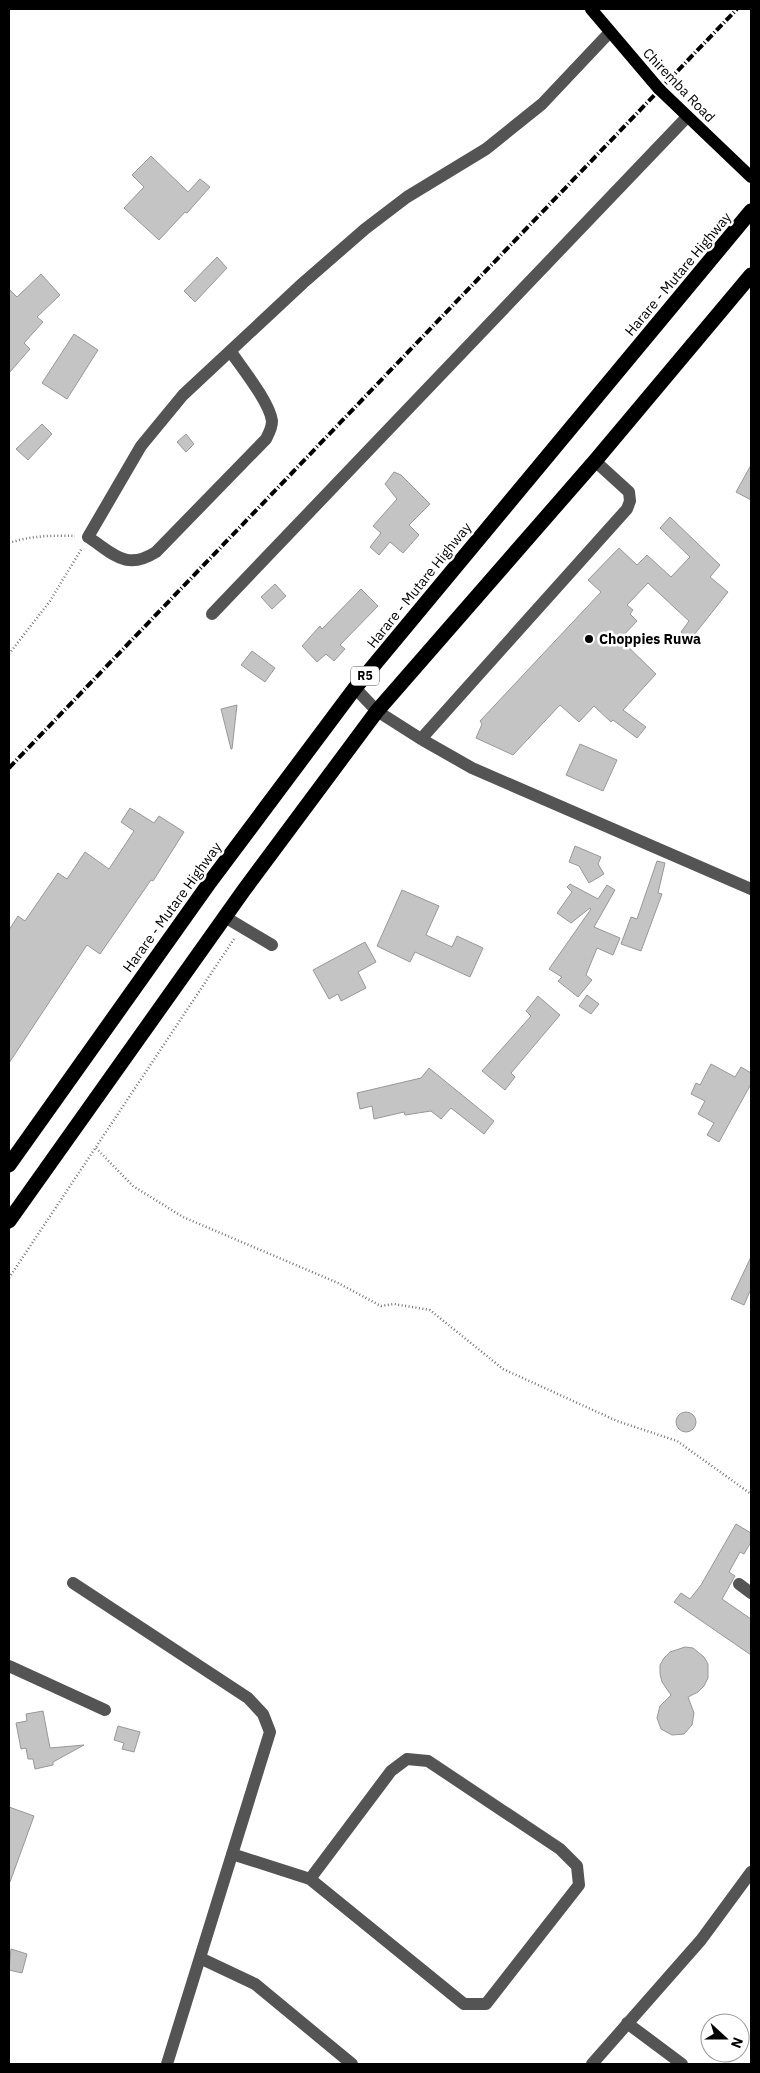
<svg xmlns="http://www.w3.org/2000/svg" width="760" height="2073" font-family="'IBM Plex Sans',sans-serif">
  <rect width="100%" height="100%" fill="#fff"/>
  <path fill="#c4c4c4" stroke="#989898" d="M151,156L188,192L200,179L210,187L187,213L185,212L159,240L124,208L144,187L132,175Z
    M217,257L227,268L195,302L184,291Z
    M41,274L60,295L37,317L43,322L24,343L30,349L9,373V289L17,297Z
    M74,334L98,350L67,399L42,383Z
    M42,424L52,434L28,460L16,449Z
    M186,434L194,444L186,452L177,442Z
    M751,465V500L736,492Z
    M394,472L401,475L430,504L409,525L419,535L403,553L390,542L379,555L370,547L381,533L373,526L397,499L385,484Z
    M670,517L720,565L710,577L728,592L690,640L681,632L689,621L648,583L627,605L633,610L630,614L637,621L620,639L656,674L623,710L646,727L637,738L613,720L611,722L594,706L579,722L560,705L513,755L476,738L482,724L480,721L601,592L588,580L619,548L637,565L647,555L671,577L690,557L660,528Z
    M275,584L286,596L272,609L261,597Z
    M361,589L378,606L340,645L345,649L334,661L326,654L317,662L302,646L320,626L322,629Z
    M252,651L275,668L265,682L241,665Z
    M237,705L232,749H231L221,709Z
    M580,744L617,760L603,791L566,775Z
    M130,808L154,823L159,816L184,832L153,881L151,880L100,954L87,945L9,1063V930L18,916L25,921L58,873L67,879L85,852L109,869L134,831L121,822Z
    M575,846L601,857L598,864L604,874L589,883L579,866L569,862Z
    M657,861L665,863L658,893L662,894L641,951L621,944L631,917L637,919Z
    M570,884L598,899L607,885L615,890L594,927L620,938L613,955L597,948L586,975L592,980L578,997L558,981L562,977L549,969L591,909L590,908L571,923L557,913L572,892L567,887Z
    M402,890L439,906L426,935L452,947L457,936L483,948L470,977L415,952L410,962L377,946Z
    M365,942L376,962L358,972L366,988L341,1001L338,994L329,999L313,970Z
    M587,995L599,1004L591,1014L579,1006Z
    M538,996L560,1015L511,1073L515,1077L505,1090L482,1071L531,1016L526,1011Z
    M711,1064L735,1077L741,1067L751,1073V1084L719,1142L707,1135L714,1123L698,1114L705,1101L691,1094L696,1083L700,1085Z
    M429,1068L494,1121L484,1134L451,1108L441,1119L431,1111L405,1115L404,1112L374,1119L372,1106L360,1109L357,1093L421,1078Z
    M751,1257V1289L744,1305L731,1299Z
    M676 1422a10 10 0 1 1 20 0a10 10 0 1 1-20 0Z
    M736,1524L751,1533V1542L744,1554L740,1552L729,1572L735,1576L722,1599L751,1619V1655L674,1602L681,1593L690,1599L701,1585Z
    M685,1647L693,1648L704,1657L708,1664V1678L704,1686L698,1692L688,1697L694,1713L692,1725L684,1734L672,1735L661,1729L657,1718L660,1706L671,1695L662,1682L660,1674V1665L664,1658L670,1652Z
    M43,1711L50,1748L84,1745L53,1762V1765L35,1769L33,1759H28L26,1748L21,1749L16,1723L27,1721L26,1714Z
    M118,1726L140,1732L134,1752L122,1749L124,1743L114,1740Z
    M9,1807L34,1816L10,1882L9,1881Z
    M11,1949L27,1954L22,1973L9,1970Z"/>
  <g fill="none" stroke-linecap="round" stroke-linejoin="round">
    <path stroke="#767676" stroke-width="2.5" stroke-dasharray="1 2.5" stroke-linecap="butt" d="M9,543C29,536 54,535 75,536
      M9,654L50,601L82,548
      M96,1148L133,1186L183,1217L338,1283L381,1306L394,1304L430,1310L503,1369L617,1421L677,1441L751,1494
      M9,1278L234,939"/>
    <path stroke="#545454" stroke-width="12" d="M231,352C242,368 270,403 272,421C272,428 269,433 266,439L156,552C126,571 114,554 88,537L141,446L183,395L303,283L365,229L407,197L486,149L542,104L610,32
      M212,614L687,117
      M355,688L377,711L421,739L472,768L751,889
      M421,739L627,509L630,501L629,492L595,461
      M225,917L272,945
      M73,1583L248,1698L263,1714L270,1732L167,2064
      M739,1584L751,1593
      M9,1666L105,1710
      M232,1854L310,1879L464,2004H486L579,1885L577,1866L560,1849L428,1761L407,1759L391,1771L310,1879
      M200,1958L255,1984L352,2064
      M627,2023L682,2064
      M592,2064L701,1940L751,1872"/>
    <path stroke="#000" stroke-width="12" d="M591,9L659,89L751,177"/>
    <path stroke="#000" stroke-width="15" d="M9,1165L210,882L355,688L751,211
      M9,1221L244,890L377,711L595,461L751,275"/>
    <path stroke="#000" stroke-width="4" stroke-dasharray="8 2.5 1 2.5" stroke-linecap="butt" d="M9,768L737,9"/>
  </g>
  <circle fill="#000" stroke="#fff" stroke-width="2" cx="589" cy="639" r="5"/>
  <g text-anchor="middle" stroke-width="5" stroke-linejoin="round" paint-order="stroke">
    <rect fill="#fff" stroke="#4c4c4c" stroke-width="1" x="351" y="666.5" width="28" height="19" rx="4"/>
    <g font-size="12" font-weight="bold" fill="#000">
      <text x="365" y="680">R5</text>
    </g>
    <g font-size="14" fill="#000" stroke="#fff">
      <text transform="translate(679 85) rotate(46)" y="5">Chiremba Road</text>
      <text transform="translate(678 274) rotate(-50)" y="5">Harare - Mutare Highway</text>
      <text transform="translate(419 585) rotate(-51)" y="5">Harare - Mutare Highway</text>
      <text transform="translate(172 907) rotate(-54)" y="5">Harare - Mutare Highway</text>
    </g>
    <g font-size="14" font-weight="bold" fill="#000" stroke="#fff" text-anchor="start">
      <text x="599" y="644">Choppies Ruwa</text>
    </g>
  </g>
  <rect width="760" height="2073" fill="none" stroke="#000000" stroke-width="20"/>
  <g transform="translate(725 2038) rotate(111)"><circle r="24" fill="#ffffff" stroke="#999999"/>
  <path d="M0-4L9 19L0 12L-9 19Z" fill="#000000"/>
  <text y="-8" font-size="14" font-weight="bold" text-anchor="middle" fill="#000000">N</text>
  </g>
</svg>
